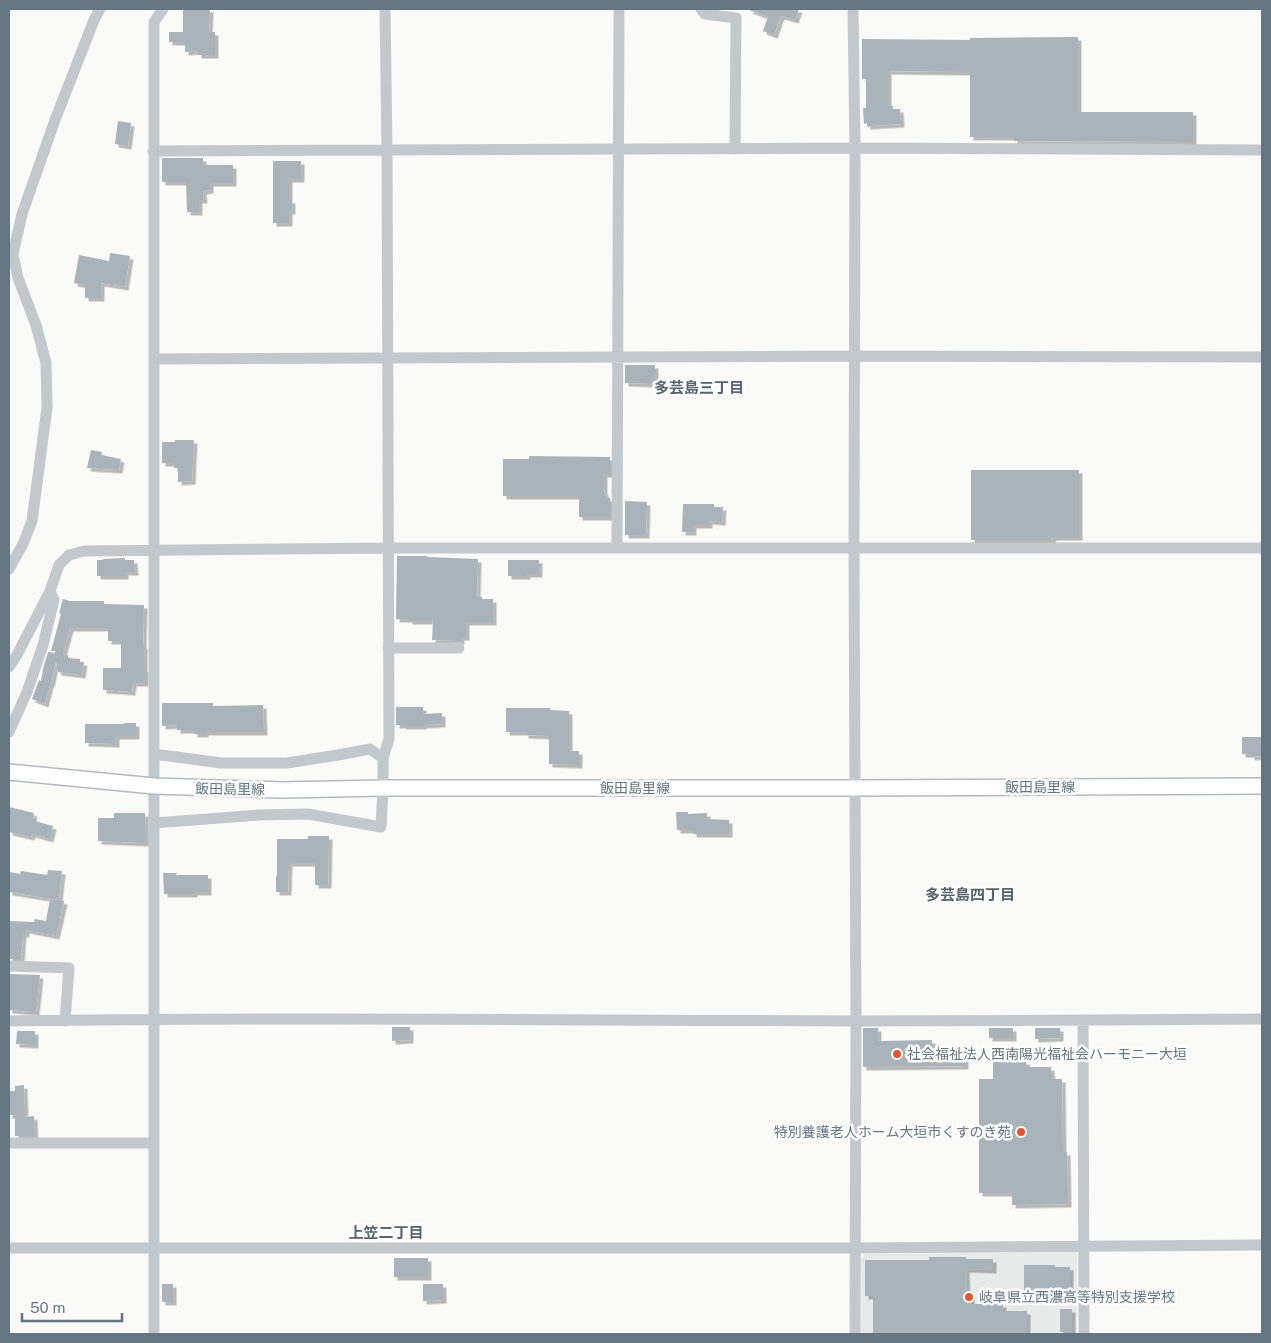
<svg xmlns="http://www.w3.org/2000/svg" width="1271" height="1343" font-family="'Public Sans','Noto Sans JP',sans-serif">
  <defs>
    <filter id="shadow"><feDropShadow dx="3.5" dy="3.5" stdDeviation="0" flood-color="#0004"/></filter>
  </defs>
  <rect width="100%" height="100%" fill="#fafaf8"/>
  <path fill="#e8e9e9" d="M1077,1252V1334H861V1259L865,1254Z"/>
  <path fill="#aab3b9" filter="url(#shadow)" d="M183,9H210L209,32H215V55H198V51L185,52V42H169V32H183Z
    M749,9H799L795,20L781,16L774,35L763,31L768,17L749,10Z
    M1078,37V112H1193V142L1014,141V137H970V72L888,71V106H893V109H900L901,124L867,126V123L864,124L863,108H866V79H862V39L970,40V38Z
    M118,121L131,123L128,146L115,144Z
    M162,158H203V165H233V183H210V190L203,191L204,200H199V212H187L186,182H162Z
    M273,161H301V179H289V200H292V211H289V223H273Z
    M110,253L130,256L125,287L101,283V298H85V285L74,283L79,255L109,261Z
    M625,365H655V384L625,383Z
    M175,440H194L192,481L178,482V468H174V463H162V442H175Z
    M91,450L102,452L101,455L121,459L119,470L87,468Z
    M529,456L610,457V474H604V490L607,498H610V517H579V496H503V459H529Z
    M971,470H1079V537H1053L1052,540H971Z
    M625,501L647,502L646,535H625Z
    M683,504H714V507H723L722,522L709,521V525H693V532H682Z
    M397,556H427V557L478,559L477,597H482V599H493V622H466V637H461V641L432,640L433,621H409V619H396Z
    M125,558V560H134L135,572H125V576H97V560H103V559Z
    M508,560H539V574H527V576H508Z
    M63,599L70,601H104V604L144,605L143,645H144V669H145V683H133L132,692L103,690V668H121V641H108V628H70L63,654L68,655V658L80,659V662H84L82,675L58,672V673L56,661L51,684H50L45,704L32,699L39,680L41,681L43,669L48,652L55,653V651H51L61,614L59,613Z
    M162,703H213V706L263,705L264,732H205V734H194V730H177V725L162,726Z
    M396,707H423V714L442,713V724L423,725V726H403V725H396Z
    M506,708H550V710L569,711V751H579V765L549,764V736L525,735V732H506Z
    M124,723H136V736H116V744L85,743V724H124Z
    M1242,737H1262V756L1251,757V754H1242Z
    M9,807L34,813L33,818L35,819V821L53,826L50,839L32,834L31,837L9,832Z
    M676,812H688V814L707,813V819L729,820V834H693V830H677Z
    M114,813H145L146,840H145V843L98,841V818H114Z
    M308,836H329L328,885H315V863H289L288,892H276V876H277V839H308Z
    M48,870L62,871L59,900L9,892L10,872L20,874L21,871L47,875Z
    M163,873H177L176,875H208V892H194V894H164Z
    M50,899L64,901L56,936L26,930V934H23L21,959H9V921L34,922L35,919L46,921Z
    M9,974L40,975L36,1012L9,1010Z
    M392,1027H410V1040L392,1041Z
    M863,1028H878V1041L932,1040V1053H965V1066L863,1067Z
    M989,1028H1013V1038H989Z
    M1035,1028H1060V1038L1035,1039Z
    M17,1031H35V1045L16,1044Z
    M1026,1061L1027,1067H1051L1052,1079H1062L1063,1152H1067L1068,1204L1012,1205V1193H979V1079H993V1062Z
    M24,1085L25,1117L34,1116L35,1136H15V1115H9V1091H15V1086Z
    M929,1257H966V1259H993V1270L966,1269L967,1294H971V1304H1003V1311H1027V1333L873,1334V1296H865V1260H929Z
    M394,1258H428V1277H394Z
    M1024,1265H1055V1267H1070V1293H1024Z
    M162,1284H173V1302H162Z
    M423,1284H443V1300L423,1301Z
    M1060,1309H1072V1332H1060Z"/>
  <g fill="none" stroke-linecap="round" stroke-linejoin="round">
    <defs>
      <path id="secondary" d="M282,790L383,788H855L1262,786"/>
    </defs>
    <use href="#secondary" stroke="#b3babf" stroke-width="18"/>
    <path stroke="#c3c8cc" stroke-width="11" d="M701,9L705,14L736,18L735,149
      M853,9L855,148L854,548L856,1021L855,1334
      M153,151L855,148L1262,150
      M154,359L854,356L1262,357
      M617,548L619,9
      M9,569L23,544L32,521L47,408L46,363L36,325L18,278L13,254L22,214L55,120L94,20L100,9
      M388,648H459
      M9,667L17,655L50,591L59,565L69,555L84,551L387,548H1262
      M9,732L27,692L43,645L54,600L50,591
      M154,754L221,763H287L338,755L370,749L383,758
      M154,823L259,815L308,814L381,827L383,788V758L389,739L387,150L385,9
      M9,966L69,968L65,1021
      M1083,1020L1084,1334
      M9,1021C290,1017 571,1020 853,1021C989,1021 1126,1020 1262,1019
      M9,1143H154
      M9,1248H855L1262,1245
      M154,1334V22L163,9"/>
    <use href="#secondary" stroke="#fff" stroke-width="15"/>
    <defs>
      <path id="secondary-bridge" d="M9,772L154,786L282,790"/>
    </defs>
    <use href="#secondary-bridge" stroke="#b3babf" stroke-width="18" stroke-linecap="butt"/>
    <use href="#secondary-bridge" stroke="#fff" stroke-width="15"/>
  </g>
  <g fill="#e4572e" stroke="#fff" stroke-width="2">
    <circle cx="897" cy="1054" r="5"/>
    <circle cx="1021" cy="1132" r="5"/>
    <circle cx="969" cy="1297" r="5"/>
  </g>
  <g text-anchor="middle" stroke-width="5" stroke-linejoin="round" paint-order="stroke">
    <g font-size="14" fill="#657683" stroke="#fff">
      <text x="1040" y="792">飯田島里線</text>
      <text x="635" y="793">飯田島里線</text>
      <text transform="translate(230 789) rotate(1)" y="5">飯田島里線</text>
    </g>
    <g font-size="14" fill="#657683" stroke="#fff" text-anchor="start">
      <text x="907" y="1059">社会福祉法人西南陽光福祉会ハーモニー大垣</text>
      <text x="1011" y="1137" text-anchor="end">特別養護老人ホーム大垣市くすのき苑</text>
      <text x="979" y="1302">岐阜県立西濃高等特別支援学校</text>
    </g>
    <g font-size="15" font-weight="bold" fill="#57646e" stroke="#fff">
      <text x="699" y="393">多芸島三丁目</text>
      <text x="970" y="900">多芸島四丁目</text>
      <text x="386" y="1238">上笠二丁目</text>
    </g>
  </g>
  <rect width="1271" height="1343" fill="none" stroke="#657683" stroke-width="20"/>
  <path d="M22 1313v8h100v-8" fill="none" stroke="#657683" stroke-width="2.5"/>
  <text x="30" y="1313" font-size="15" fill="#657683" stroke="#ffffff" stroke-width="4" paint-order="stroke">50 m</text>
</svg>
